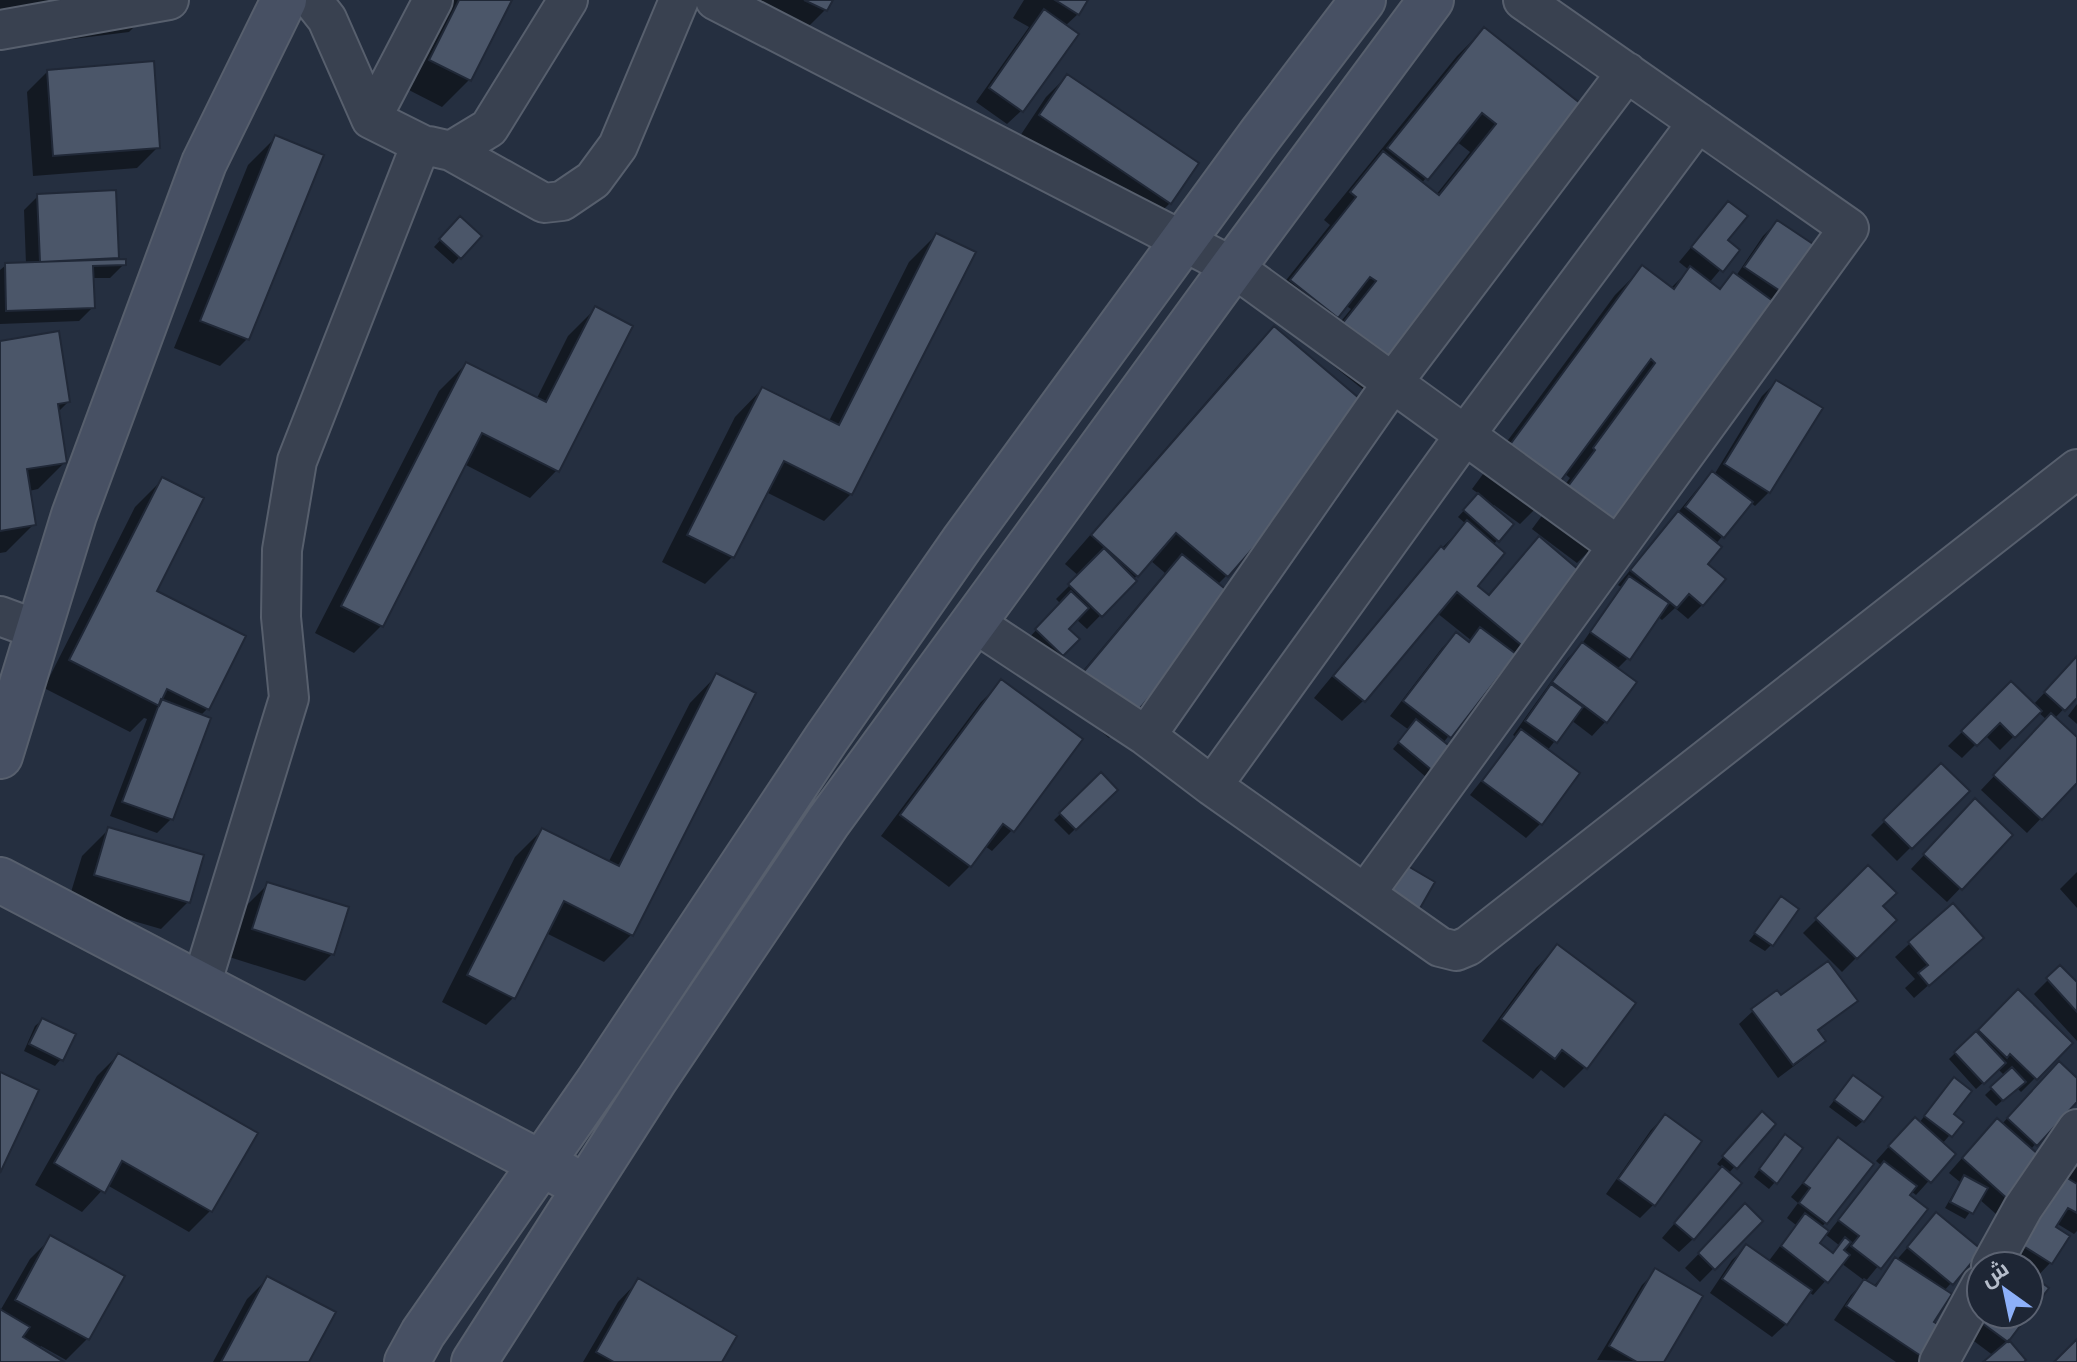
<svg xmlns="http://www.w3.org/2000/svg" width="2077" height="1362" font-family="'Exo 2',Cairo,sans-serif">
  <rect width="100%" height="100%" fill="#252f40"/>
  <path fill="#0007" fill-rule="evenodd" d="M0,0H156V5L129,32L0,48Z
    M448,0H510L469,80L442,107L403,87Z
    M761,0H830L825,10L798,37L754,15Z
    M1024,0H1086L1078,14L1065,26L1021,111L1007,124L976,102L1029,27L1013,18Z
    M1484,29L1592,115L1365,391L1316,352L1351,309L1345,305L1309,344L1264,308L1330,225L1324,220L1457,56ZM1456,141L1470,152L1436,195L1421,184Z
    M48,71L158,147L137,168L33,176L27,92Z
    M1067,76L1170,203L1149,224L1020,136L1046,97Z
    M275,138L247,339L220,366L174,348L248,165Z
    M114,192L117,261L124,264L110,278H92L93,307L79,321L0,324V270L6,265L26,264L24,210L38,196Z
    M1728,203L1725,241L1737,250L1709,283L1718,290L1733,274L1736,276L1763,236L1777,222L1782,292L1771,302L1604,536L1577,563L1541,536L1539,539L1524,647L1503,668L1443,743L1432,771L1426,777L1393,749L1409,730L1390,716L1442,648L1456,634L1469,644L1472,641L1437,613L1363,701L1342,721L1314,698L1421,569L1466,524L1458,517L1479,494L1472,489L1615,295L1642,268L1670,289L1689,270L1679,262ZM1564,473L1570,478L1532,529L1541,536L1487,596L1475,586L1493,545L1511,524L1492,507L1494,505L1520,524L1547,497Z
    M460,219L479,236L453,264L434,247Z
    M936,235L851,494L824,521L766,492L732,557L705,584L662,562L735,417L762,389L828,423L909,262Z
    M595,309L557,470L530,498L464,464L381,626L354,653L315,633L439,391L466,364L536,400L568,336Z
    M1274,328L1226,576L1217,585L1129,717L1109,738L1060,698L1165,573L1150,560L1133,580L1134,581L1087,629L1076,619L1066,629L1077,639L1048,668L1023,644L1061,604L1056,599L1079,576L1065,564L1247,355Z
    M0,343L68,402L57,413L65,462L38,489L29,491L34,524L6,552L0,553Z
    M1776,382L1769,492L1755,506L1750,502L1715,545L1705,565L1702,605L1688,619L1675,608L1662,620L1657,616L1628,658L1616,670L1605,722L1592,736L1571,720L1547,751L1578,774L1540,824L1526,838L1470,795L1516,737L1513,735L1568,658L1579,648L1621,587L1618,585L1699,487L1714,475L1762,396Z
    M162,480L155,592L207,709L200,716L209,719L171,819L157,833L110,816L147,719L144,718L130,732L44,688L135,507Z
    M2077,658V695L2054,719L2077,740V780L2027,833L1981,790L2047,720L2038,712L2000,750L1985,735L1962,758L1948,746L2011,683L2033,705Z
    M717,675L631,935L604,962L546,933L513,998L486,1025L442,1002L515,857L542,830L608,863L690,703Z
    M1002,682L1012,830L992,851L985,846L970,866L949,887L881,836L981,702Z
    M2077,704V724L2068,716Z
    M1941,765L1967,791L1897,861L1871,835Z
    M1101,775L1115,790L1069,835L1054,820Z
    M1961,815L2011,835L1947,902L1911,869Z
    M109,829L188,902L161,929L68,902L82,856Z
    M1868,868L1881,907L1894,920L1842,972L1803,933Z
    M2077,872V908L2060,889Z
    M267,885L332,954L305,981L226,956L240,912Z
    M1781,898L1771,945L1765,951L1749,941Z
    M1952,905L1967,951L1914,998L1905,988L1915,979L1895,957Z
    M1557,947L1585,1067L1564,1088L1541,1070L1533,1079L1482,1041L1536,968Z
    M2060,968L2077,984V1041L2034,994Z
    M2018,992L2070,1043L2021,1092L2017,1088L1996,1106L1985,1095L2005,1076L1998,1069L1976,1089L1949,1059Z
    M1781,998L1855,1001L1817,1032L1824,1041L1810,1054L1778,1078L1739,1024L1753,1011Z
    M42,1020L61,1059L55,1066L24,1051L35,1026Z
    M118,1055L255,1134L210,1211L189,1232L107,1185L82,1212L35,1185L97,1076Z
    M2045,1077L2077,1080V1099L2030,1150L2044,1163L2077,1153V1231L2074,1234L2056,1223L2053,1228L2067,1237L2050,1263L2034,1280L2029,1311V1266H2004L2009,1202L1996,1214L1979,1199L1965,1219L1945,1208L1960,1182L1949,1173L1983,1134L2001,1125Z
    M1847,1084L1863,1121L1856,1127L1829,1107Z
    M1948,1086L1951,1114L1961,1122L1942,1144L1953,1154L1916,1195L1911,1191L1907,1195L1925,1209L1865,1282L1873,1287L1936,1215L1979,1251L1944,1291L1931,1322L1927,1362H1896L1834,1320L1851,1295L1865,1281L1841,1263L1813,1295L1809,1292L1786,1324L1772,1337L1710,1293L1732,1260L1746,1247L1768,1262L1796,1225L1787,1218L1798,1203L1791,1197L1839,1139L1872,1165L1821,1228L1828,1233L1882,1166L1876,1161L1901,1133L1919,1123ZM1825,1234L1840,1246L1831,1254L1817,1244Z
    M1665,1116L1654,1204L1640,1218L1606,1194L1651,1130Z
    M1755,1121L1773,1124L1728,1174L1693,1239L1679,1252L1662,1238L1722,1168L1717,1164Z
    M1779,1143L1775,1182L1769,1189L1754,1177Z
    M1745,1206L1760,1221L1700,1282L1685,1268Z
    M51,1238L87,1339L66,1360L41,1346L39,1349L61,1362H0V1311L30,1259Z
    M1656,1271L1661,1362L1597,1360L1642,1285Z
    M268,1278L306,1362H213L247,1299Z
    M638,1281L720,1362H583L618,1302Z
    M1981,1314L2007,1341L2023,1360L2021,1362H1986L1994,1356L1955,1327Z"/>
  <path fill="#4b5669" stroke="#202837" stroke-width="2" d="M459,0H512L471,81L429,60Z
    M804,0H833L827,11Z
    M1055,0H1088L1079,15Z
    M1044,9L1079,34L1023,112L989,88Z
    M1484,27L1595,115L1394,366L1342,324L1376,281L1370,277L1338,318L1290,280L1356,197L1350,192L1383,151L1439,195L1496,124L1482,113L1428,180L1387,148Z
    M154,61L160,148L53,156L47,70Z
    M1067,74L1199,163L1171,204L1039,115Z
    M275,135L324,155L249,340L200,321Z
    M116,190L119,258L40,262L37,194Z
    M1728,201L1748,216L1728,240L1740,250L1723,272L1691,247Z
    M460,216L482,236L461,259L439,239Z
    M1777,220L1816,246L1783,293L1744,267Z
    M936,233L976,252L852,495L784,461L734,558L687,535L762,387L839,425Z
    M126,259V265L93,266L95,308L6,311L5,263Z
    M1642,265L1674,289L1690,266L1720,289L1733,272L1777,304L1606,537L1557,501L1595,450L1593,448L1655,363L1651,359L1548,498L1498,461Z
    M595,306L633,326L559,472L482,433L383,627L341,606L466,362L546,402Z
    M1274,326L1366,404L1334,455L1228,577L1176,533L1138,577L1091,535Z
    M59,331L70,402L58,404L67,463L27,469L36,525L0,531V341Z
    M1776,380L1823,408L1770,493L1724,464Z
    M1712,471L1753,502L1724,538L1685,507Z
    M162,477L204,498L157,591L246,636L209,710L167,689L159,706L69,660Z
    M1478,493L1514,524L1499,542L1463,510Z
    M1678,511L1722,547L1708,564L1726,579L1703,606L1689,594L1677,608L1630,570Z
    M1467,520L1505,553L1478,586L1489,595L1539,536L1586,576L1525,648L1457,592L1365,702L1333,676L1441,546L1444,549Z
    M1104,548L1137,581L1102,617L1068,584Z
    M1182,554L1234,596L1131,719L1080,676Z
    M1629,576L1669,603L1630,660L1590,632Z
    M1071,591L1089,608L1069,629L1080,639L1063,656L1035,629Z
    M1480,627L1516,654L1451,738L1403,701L1456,632L1469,642Z
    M1582,642L1637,682L1607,723L1552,682Z
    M2077,656V698L2065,711L2044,692Z
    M716,673L756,693L633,936L564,901L515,999L467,975L542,828L619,866Z
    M1001,679L1083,739L1014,832L1003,824L971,867L900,815Z
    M2011,681L2042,711L2015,738L2000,723L1977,746L1961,731Z
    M1551,684L1583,707L1557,743L1525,721Z
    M161,699L211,718L173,820L122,802Z
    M2051,713L2077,737V783L2042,820L1993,775Z
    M1416,719L1453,749L1434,772L1398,742Z
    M1521,729L1580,773L1542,825L1482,781Z
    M1941,763L1970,791L1912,849L1883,820Z
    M1101,772L1118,790L1076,830L1059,813Z
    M1975,798L2013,835L1962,890L1923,854Z
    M108,827L204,855L190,903L94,875Z
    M1406,865L1435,882L1419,910L1390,893Z
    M1868,865L1897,893L1883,906L1897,920L1857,959L1815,918Z
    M267,882L349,907L334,955L252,929Z
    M1781,896L1799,909L1773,946L1754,933Z
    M1953,903L1984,938L1929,986L1918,973L1928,965L1908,942Z
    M1557,944L1636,1003L1587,1069L1562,1050L1555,1059L1501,1019Z
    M1828,961L1858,1001L1818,1030L1826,1041L1793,1065L1751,1009L1777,990L1781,995Z
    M2060,965L2077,982V1012L2046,978Z
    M2018,989L2073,1043L2037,1080L2010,1054L2007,1058L1978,1030Z
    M42,1018L76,1034L63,1061L29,1044Z
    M1976,1031L2006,1063L1984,1084L1954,1052Z
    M118,1053L258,1133L212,1212L122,1161L105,1193L54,1163Z
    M2059,1061L2077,1078V1102L2037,1146L2007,1118Z
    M2012,1067L2026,1082L2003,1101L1990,1087Z
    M0,1072L39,1090L0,1173Z
    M1853,1075L1883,1097L1864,1122L1834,1100Z
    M1954,1077L1972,1091L1954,1114L1964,1122L1952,1137L1924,1116Z
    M1762,1111L1776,1124L1737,1169L1722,1156Z
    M1665,1114L1702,1141L1655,1206L1618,1179Z
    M1915,1117L1956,1154L1931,1183L1888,1146Z
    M1997,1118L2047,1162L2011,1202L1962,1158Z
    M1785,1134L1803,1148L1777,1184L1759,1169Z
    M1838,1137L1874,1164L1827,1224L1799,1203L1810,1188L1803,1183Z
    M1884,1161L1917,1186L1910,1195L1928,1209L1881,1269L1851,1246L1859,1236L1838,1220Z
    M1722,1166L1742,1183L1694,1240L1674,1223Z
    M1964,1175L1988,1188L1973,1214L1950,1202Z
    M2064,1176L2077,1184V1213L2068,1208L2056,1227L2070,1236L2052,1264L1996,1229Z
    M1745,1203L1763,1221L1715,1270L1698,1253Z
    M1936,1212L1982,1250L1953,1285L1907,1247Z
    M1805,1213L1829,1231L1820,1243L1833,1253L1845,1237L1851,1242L1844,1250L1850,1255L1828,1283L1781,1246Z
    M50,1235L125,1276L89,1340L15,1300Z
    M1746,1244L1812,1290L1787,1325L1722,1279Z
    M1895,1257L1952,1294L1934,1322L1950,1332L1930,1362L1846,1306L1864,1279L1876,1286Z
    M1655,1268L1703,1296L1664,1362H1637L1609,1346Z
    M2029,1273L2049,1288L2008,1342L1967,1312L2029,1314Z
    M267,1276L336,1312L309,1362H221Z
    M638,1278L737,1336L722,1362H614L596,1352Z
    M0,1309L30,1327L23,1337L64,1362H0Z
    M2077,1339V1362H2054Z
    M2009,1340L2026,1360L2024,1362H1983Z"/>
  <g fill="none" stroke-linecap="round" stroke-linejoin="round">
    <defs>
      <path id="street" d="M715,0L1233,267L1618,546L1365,894
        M1523,0L1849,228L1618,546
        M0,30L169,0
        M371,119L433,0
        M429,146L451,151L489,128L568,0
        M451,151L544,203L562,201L593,180L618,146L679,0
        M0,616L38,630
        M973,622L1146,736L1212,786L1440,947L1456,951L1468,946L2077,469
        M1146,736L1393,382L1627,72
        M1212,786L1465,435L1698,122
        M201,985L289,698L281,617L282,550L297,461L421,144L371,119L327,19L312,0
        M1991,1266L2023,1208L2077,1129
        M1939,1362L1981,1285"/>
      <path id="secondary" d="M0,756L74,515L204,163L284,0
        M0,880L565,1176
        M407,1362L423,1333L598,1082L826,739L963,542L1261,134L1363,0
        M474,1362L655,1079L828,822L1233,267L1431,0"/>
    </defs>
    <use href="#street" stroke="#575f6d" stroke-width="42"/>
    <use href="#secondary" stroke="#575f6d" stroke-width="48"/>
    <use href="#street" stroke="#394150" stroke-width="38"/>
    <use href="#secondary" stroke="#475063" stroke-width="44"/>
  </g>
  <g transform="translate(2005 1290) rotate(327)"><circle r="38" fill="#1e2635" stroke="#5b6271" stroke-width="2"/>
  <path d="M0-6L14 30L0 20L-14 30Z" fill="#8db0f9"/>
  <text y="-12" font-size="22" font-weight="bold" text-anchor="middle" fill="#b6bdca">ش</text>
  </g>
</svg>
